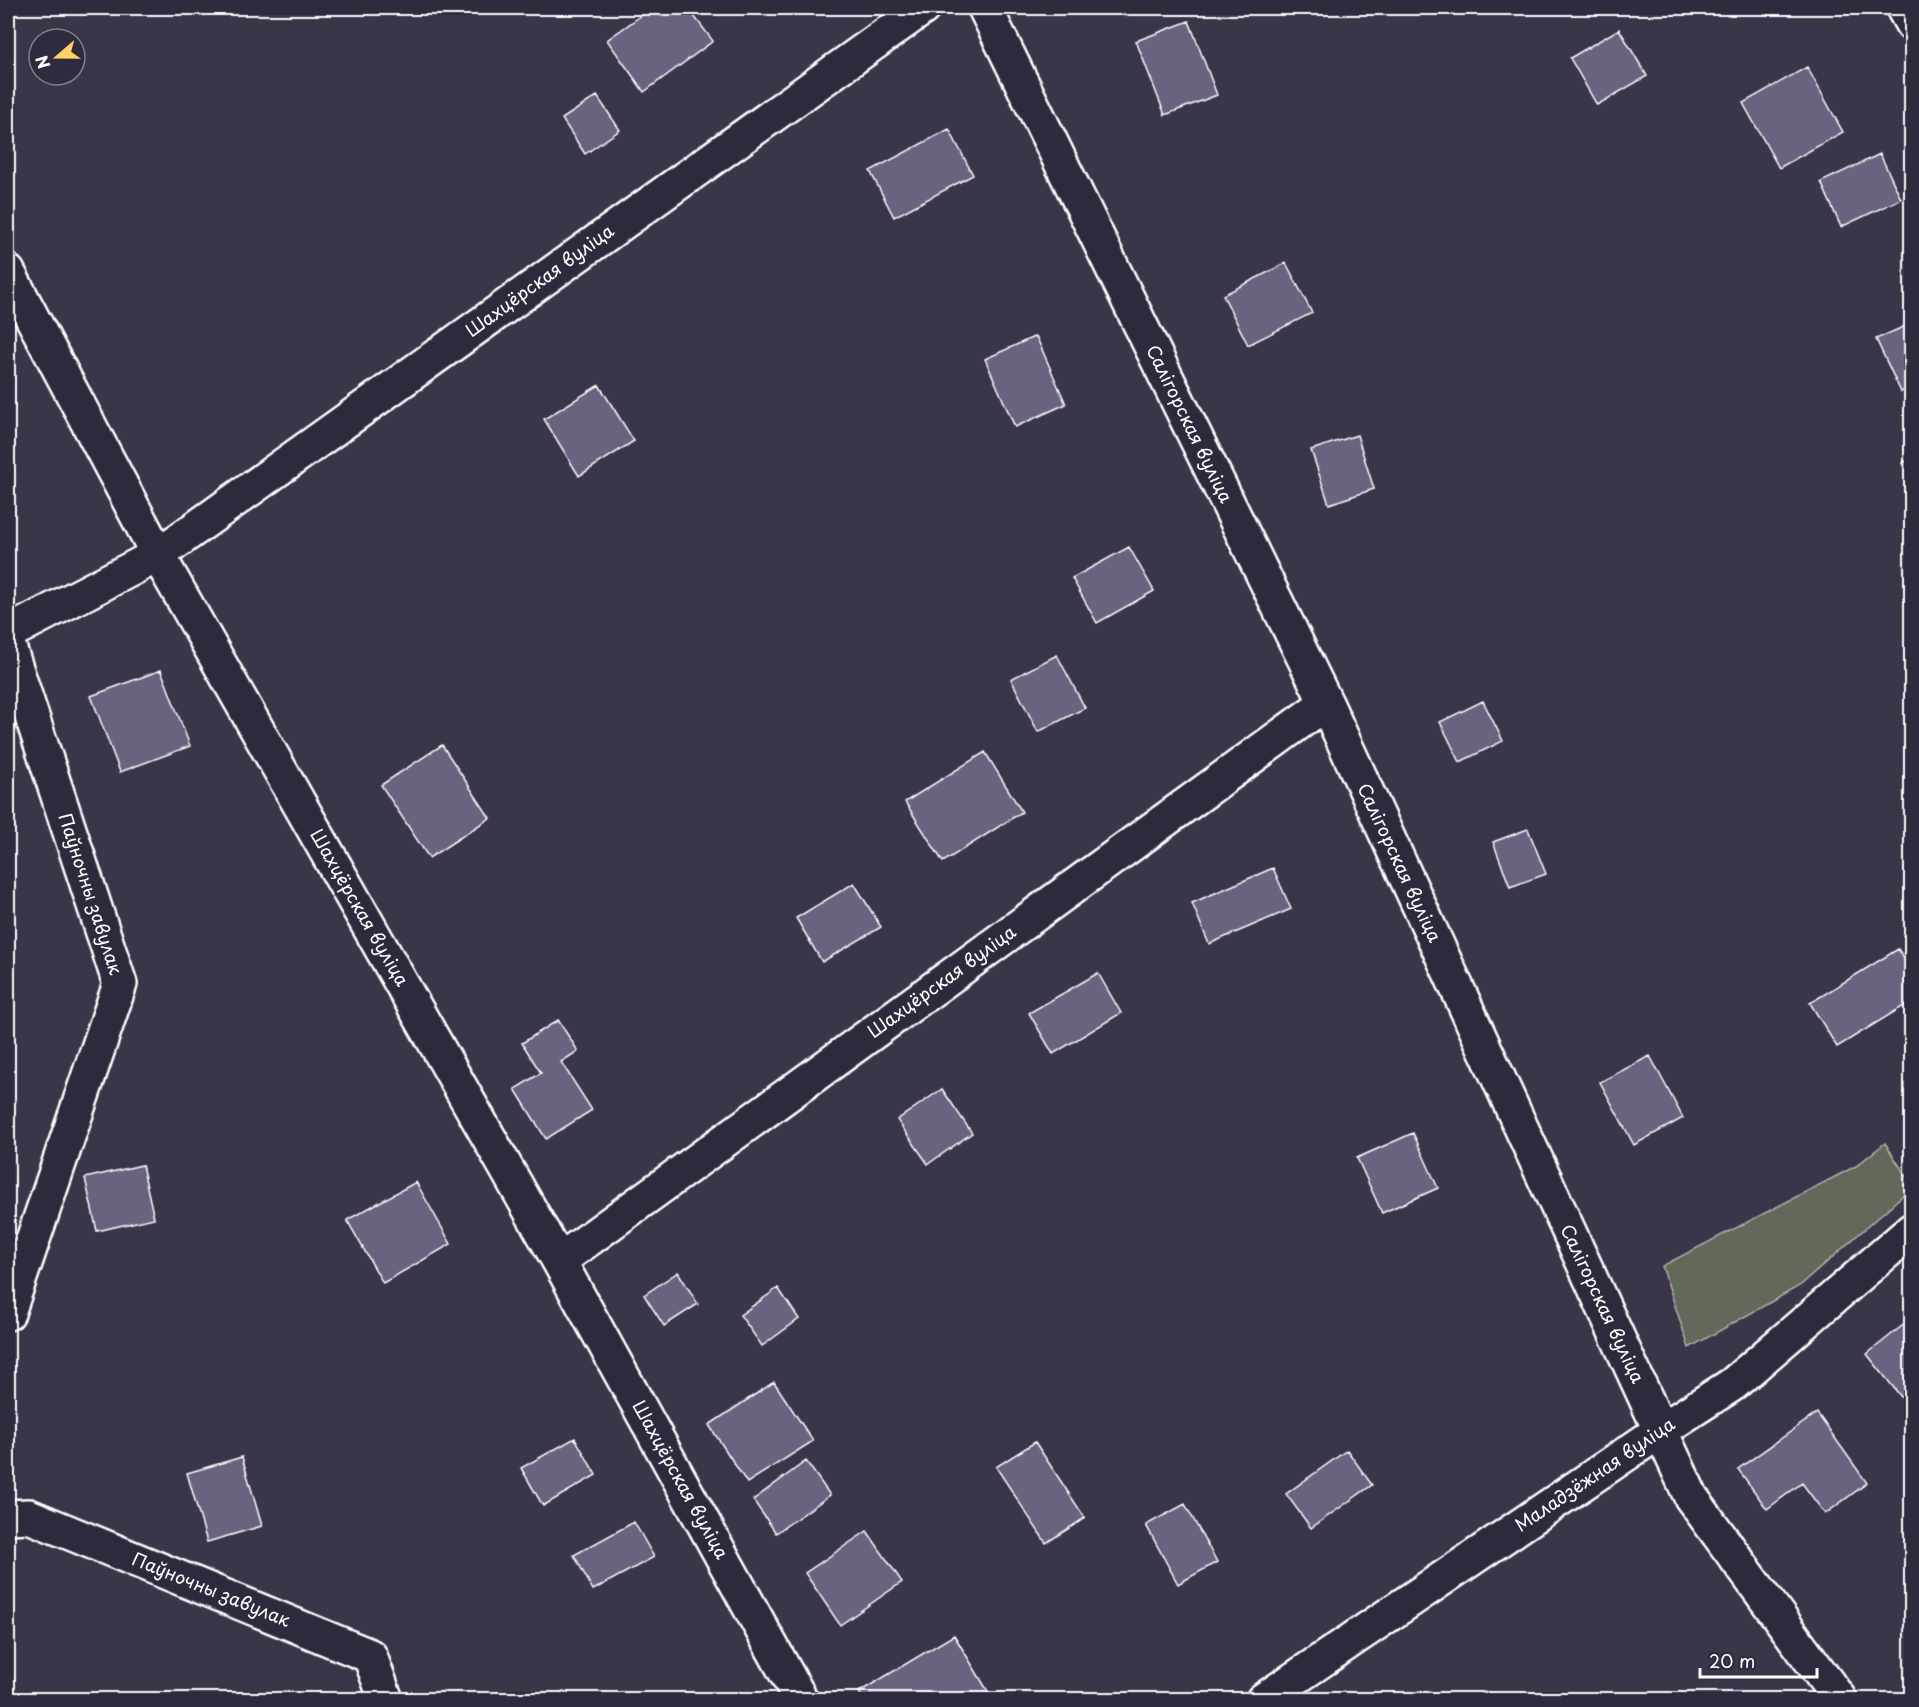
<svg xmlns="http://www.w3.org/2000/svg" width="1919" height="1707" font-family="'Playpen Sans',sans-serif">
  <rect width="100%" height="100%" fill="#3b354a"/>
  <filter id="ink" filterUnits="userSpaceOnUse"><feTurbulence type="fractalNoise" baseFrequency=".0167" numOctaves="2"/><feDisplacementMap in="SourceGraphic" scale="12" xChannelSelector="R" yChannelSelector="G"/><feConvolveMatrix kernelMatrix="1 2 1 2 8 2 1 2 1" color-interpolation-filters="sRGB"/></filter>
  <g filter="url(#ink)">
    <path fill="#62685a" stroke="#b0b4ac" stroke-width="1.5" d="M1885,1143L1911,1184V1188L1801,1285L1689,1348L1662,1266L1856,1166Z"/>
    <path fill="#6c6280" stroke="#fff" stroke-width="1.5" d="M652,8H688L713,41L644,92L607,40Z
      M1189,21L1217,95L1165,115L1136,41Z
      M1619,29L1647,76L1597,105L1570,58Z
      M1807,67L1843,132L1779,168L1743,103Z
      M597,96L620,130L585,154L562,119Z
      M949,129L973,175L894,217L870,171Z
      M1880,154L1901,199L1841,227L1821,182Z
      M1286,263L1312,313L1248,345L1223,295Z
      M1912,323V387L1901,392L1876,339Z
      M1036,336L1066,404L1015,427L985,359Z
      M599,385L634,441L579,476L544,419Z
      M1357,435L1374,489L1329,504L1311,450Z
      M1912,458V484L1902,463Z
      M1129,547L1154,591L1097,623L1072,578Z
      M1057,655L1085,708L1038,732L1011,679Z
      M161,670L190,746L120,772L91,696Z
      M1483,701L1503,741L1460,762L1440,722Z
      M442,745L490,818L429,858L381,785Z
      M985,752L1022,812L943,862L905,802Z
      M1528,829L1546,874L1510,887L1493,842Z
      M1273,868L1291,909L1209,944L1192,903Z
      M854,883L881,927L822,962L796,918Z
      M1898,949L1912,971V1001L1837,1047L1810,1003Z
      M1098,973L1121,1013L1053,1054L1029,1013Z
      M558,1020L578,1051L561,1062L592,1110L546,1139L515,1089L541,1073L522,1043Z
      M1650,1056L1683,1118L1634,1145L1600,1082Z
      M942,1089L972,1133L928,1164L897,1120Z
      M1413,1133L1438,1188L1382,1213L1357,1158Z
      M142,1165L154,1218L97,1231L85,1178Z
      M416,1182L451,1244L383,1283L347,1220Z
      M678,1272L698,1304L664,1326L644,1295Z
      M778,1288L799,1319L762,1346L740,1315Z
      M1912,1318V1397L1905,1402L1867,1354Z
      M774,1382L813,1441L747,1483L709,1425Z
      M1817,1413L1867,1483L1825,1514L1802,1483L1767,1509L1738,1469Z
      M575,1438L596,1475L543,1506L521,1468Z
      M1035,1442L1085,1518L1046,1543L996,1467Z
      M1347,1450L1372,1485L1311,1528L1286,1494Z
      M242,1457L262,1526L207,1542L187,1473Z
      M806,1461L830,1495L776,1533L753,1500Z
      M1185,1504L1217,1562L1178,1584L1146,1525Z
      M634,1522L654,1557L593,1590L574,1555Z
      M867,1531L902,1582L840,1625L805,1573Z
      M954,1635L992,1698L989,1700H864L859,1692Z"/>
    <g fill="none" stroke-linecap="round" stroke-linejoin="round">
      <defs>
        <path id="street" d="M985,8L1326,703L1691,1497L1840,1700
          M8,272L158,555L559,1261L801,1700
          M8,633L158,555L923,8
          M8,644L120,984L8,1313
          M559,1261L1326,703
          M8,1517L29,1516L370,1656L386,1700
          M1263,1700L1660,1431L1733,1384L1912,1230"/>
        <path id="secondary" d="M1903,8L1912,24"/>
      </defs>
      <use href="#street" stroke="#fff" stroke-width="38"/>
      <use href="#secondary" stroke="#fff" stroke-width="38"/>
      <use href="#street" stroke="#2f2a3d" stroke-width="33"/>
      <use href="#secondary" stroke="#2f2a3d" stroke-width="33"/>
    </g>
  </g>
  <g text-anchor="middle" stroke-width="4.5" stroke-linejoin="round" paint-order="stroke">
    <g font-size="18" fill="#fff" stroke="#2f2a3d">
      <text transform="translate(540 281) rotate(-36)" y="6">Шахцёрская вуліца</text>
      <text transform="translate(1189 424) rotate(64)" y="6">Салігорская вуліца</text>
      <text transform="translate(1399 863) rotate(65)" y="6">Салігорская вуліца</text>
      <text transform="translate(90 894) rotate(72)" y="6">Паўночны завулак</text>
      <text transform="translate(359 908) rotate(60)" y="6">Шахцёрская вуліца</text>
      <text transform="translate(942 982) rotate(-36)" y="6">Шахцёрская вуліца</text>
      <text transform="translate(1602 1304) rotate(65)" y="6">Салігорская вуліца</text>
      <text transform="translate(1595 1475) rotate(-34)" y="6">Маладзёжная вуліца</text>
      <text transform="translate(680 1480) rotate(61)" y="6">Шахцёрская вуліца</text>
      <text transform="translate(211 1590) rotate(22)" y="6">Паўночны завулак</text>
    </g>
  </g>
  <rect width="1919" height="1707" fill="none" stroke="#2f2a3d" stroke-width="30"/>
  <rect x="15" y="15" width="1889" height="1677" fill="none" stroke="#fff" stroke-width="2" filter="url(#ink)"/>
  <g transform="translate(57 57) rotate(250)"><circle r="28" fill="#2f2a3d" stroke="#827f8b" stroke-width="1.5"/>
  <path d="M0-4.5L10 22L0 15L-10 22Z" fill="#ffd166"/>
  <text y="-9" font-size="16" font-weight="bold" text-anchor="middle" fill="#ffffff">N</text>
  </g>
  <path d="M1700 1668v9h117v-9" fill="none" stroke="#ffffff" stroke-width="3"/>
  <text x="1709" y="1668" font-size="18" fill="#ffffff" stroke="#2f2a3d" stroke-width="4.5" paint-order="stroke">20 m</text>
</svg>
